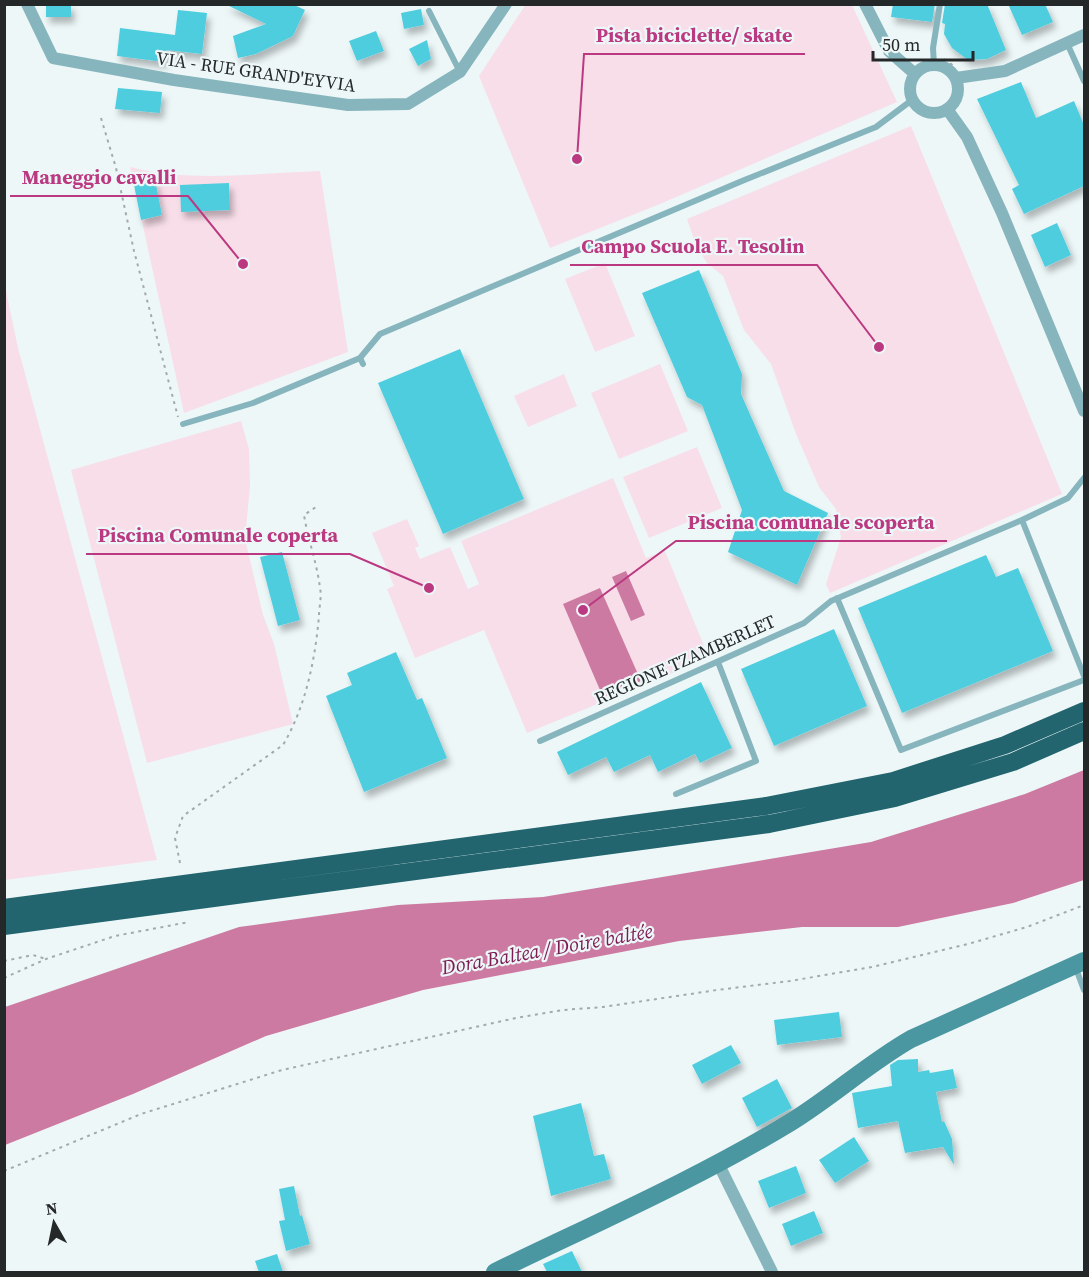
<svg xmlns="http://www.w3.org/2000/svg" width="1089" height="1277" font-family="'Source Serif 4',serif">
  <defs>
    <filter id="shadow"><feDropShadow dx="3.5" dy="6" stdDeviation="3" flood-color="#0004"/></filter>
  </defs>
  <rect width="100%" height="100%" fill="#edf7f8"/>
  <path fill="#f8dee9" d="M526,4L852,5L897,102L660,204L550,248L479,76Z
    M911,126L1062,494L830,593L826,584L841,537L836,509L819,487L796,434L771,364L744,330L723,276L707,263L696,245L687,219Z
    M130,167C191,183 258,173 320,171L348,352L184,413Z
    M605,263L635,336L595,352L565,279Z
    M4,281L18,348L157,860L5,880Z
    M660,364L688,431L619,459L591,393Z
    M564,374L577,406L528,427L514,396Z
    M241,421L249,449L250,486L245,539L263,615L274,644L293,724L147,763L71,470Z
    M697,447L722,508L649,538L623,477Z
    M613,478L646,558L665,551L709,658L527,733L484,630L415,658L387,589L394,586L372,533L407,519L419,546L415,548L420,559L450,547L468,589L479,584L461,541Z"/>
  <path fill="#cc7aa1" d="M626,571L645,615L631,621L612,577Z
    M600,588L641,681L603,697L563,604Z
    M1084,770V880L1013,903L898,927H802L679,941L423,990L266,1036L133,1094L5,1145V1007L239,927L398,905L543,897L871,842L1025,794Z"/>
  <path fill="#4ecdde" filter="url(#shadow)" d="M46,4H71V17H46Z
    M225,4H292L305,10L293,36L256,54L238,58L233,36L266,24Z
    M893,4H935L932,22L891,17Z
    M945,4H987L1006,50L987,59L968,60L952,48L944,34L945,24L942,23Z
    M1008,4H1045L1053,22L1022,35Z
    M421,9L424,25L404,29L401,13Z
    M178,10L207,13L202,54L166,50L164,62L117,56L120,28L175,35Z
    M376,31L384,51L357,61L349,41Z
    M427,40L431,59L418,66L409,49Z
    M1021,82L1036,118L1074,101L1084,125V186L1024,214L1012,189L1019,185L977,99Z
    M118,88L162,92L160,113L115,109Z
    M155,180L162,215L141,220L134,185Z
    M229,183L230,210L181,212L180,185Z
    M1057,223L1071,255L1045,267L1031,235Z
    M699,270L742,374L741,394L784,491L828,513L797,585L728,552L742,510L702,405L687,397L642,293Z
    M460,349L524,499L443,534L378,383Z
    M282,552L300,620L278,626L260,557Z
    M986,555L996,577L1018,568L1053,651L902,713L858,608Z
    M834,629L867,706L774,746L741,669Z
    M396,652L417,700L422,698L447,758L364,792L326,696L352,685L347,673Z
    M701,682L732,748L700,763L695,754L658,772L650,755L614,772L606,757L568,775L557,752Z
    M839,1012L842,1037L777,1045L774,1020Z
    M731,1045L741,1063L702,1084L692,1065Z
    M918,1059V1072L929,1070L930,1073L953,1069L957,1088L936,1092L942,1122L944,1121L952,1139L954,1165L943,1147L905,1153L898,1121L858,1128L852,1093L892,1086L890,1065L898,1060Z
    M777,1079L792,1108L757,1127L742,1098Z
    M581,1103L594,1156L604,1154L611,1179L551,1196L533,1116Z
    M854,1137L869,1161L835,1183L819,1160Z
    M796,1166L806,1193L769,1208L758,1181Z
    M294,1186L300,1216L302,1215L310,1244L286,1251L279,1221L285,1220L279,1189Z
    M814,1211L823,1233L791,1246L782,1224Z
    M572,1251L582,1272H547L543,1264Z
    M277,1254L283,1272H259L255,1261Z"/>
  <g fill="none" stroke-linecap="round" stroke-linejoin="round">
    <path stroke="#a3aaab" stroke-width="2" stroke-dasharray="3 4.5" stroke-linecap="butt" d="M944,59L954,66
      M101,118L116,168L134,251L178,417
      M180,863L175,838L183,816L283,745C306,706 315,660 319,616C319,607 322,597 320,588C317,563 308,540 304,515L316,507
      M4,961L33,955L46,959
      M4,978L46,959L115,936L189,922
      M4,1171L141,1114L282,1070L516,1018L563,1010L603,1007L717,990L790,981L872,967L968,944L1027,927L1084,905"/>
    <path stroke="#87b5bd" stroke-width="6" d="M429,11L460,72
      M1067,43L1084,81
      M934,65L933,48L940,4
      M363,364L360,358L380,334L742,181L876,127L912,100
      M183,424L253,403L360,358
      M1022,520L1084,676
      M837,598L901,750L1084,680
      M540,741L804,623L831,601L1022,520L1068,498L1084,478
      M676,794L756,761L718,662
      M1075,966L1084,990"/>
    <path stroke="#87b5bd" stroke-width="12" d="M27,4L53,58L174,80L348,105L408,104L460,72L506,4
      M865,4L889,51L915,74
      M910 89a24 24 0 1 1 48 0a24 24 0 1 1-48 0Z
      M956,78L1005,71L1084,35
      M947,109L967,137L1002,213L1084,411
      M718,1163L772,1272"/>
    <path stroke="#4a96a1" stroke-width="18" d="M495,1272C594,1224 697,1179 791,1122C833,1096 869,1063 911,1039L1084,961"/>
    <path stroke="#22656e" stroke-width="18" d="M4,908L766,806L893,781L1005,745L1084,711
      M4,926L769,824L895,798L1013,762L1084,731"/>
  </g>
  <g text-anchor="middle" stroke-width="4.5" stroke-linejoin="round" paint-order="stroke">
    <g font-size="18" fill="#252829" stroke="#edf7f8">
      <text transform="translate(256 72) rotate(8)" y="6">VIA - RUE GRAND'EYVIA</text>
      <text transform="translate(685 660) rotate(-24)" y="6">REGIONE TZAMBERLET</text>
    </g>
    <g font-size="20" font-style="italic" fill="#7d1b53" stroke="#edf7f8">
      <text transform="translate(547 949) rotate(-10)" y="7">Dora Baltea / Doire baltée</text>
    </g>
  </g>
  <path fill="none" stroke="#bb3981" stroke-width="2" d="M577 159L584 54H805M243 264L188 196H10M879 347L817 265H570M583 610L676 541H947M429 588L350 554H86"/>
  <g fill="#bb3981" stroke="#edf7f8" stroke-width="2">
    <circle cx="577" cy="159" r="6"/>
    <circle cx="243" cy="264" r="6"/>
    <circle cx="879" cy="347" r="6"/>
    <circle cx="583" cy="610" r="6"/>
    <circle cx="429" cy="588" r="6"/>
  </g>
  <g font-size="20" text-anchor="middle" font-weight="bold" fill="#bb3981" stroke="#edf7f8" stroke-width="4.5" stroke-linejoin="round" paint-order="stroke">
    <text x="694" y="42">Pista biciclette/ skate</text>
    <text x="99" y="184">Maneggio cavalli</text>
    <text x="693" y="253">Campo Scuola E. Tesolin</text>
    <text x="811" y="529">Piscina comunale scoperta</text>
    <text x="218" y="542">Piscina Comunale coperta</text>
  </g>
  <rect width="1089" height="1277" fill="none" stroke="#252829" stroke-width="12"/>
  <g transform="translate(54 1223) rotate(351)" stroke="#edf7f8" stroke-width="4.5" paint-order="stroke">
  <path d="M0-4.5L10 22L0 15L-10 22Z" fill="#252829"/>
  <text y="-9" font-size="16" font-weight="bold" text-anchor="middle" fill="#252829">N</text>
  </g>
  <path d="M873 51v9h100v-9" fill="none" stroke="#252829" stroke-width="3"/>
  <text x="882" y="51" font-size="18" fill="#252829" stroke="#edf7f8" stroke-width="4.5" paint-order="stroke">50 m</text>
</svg>
